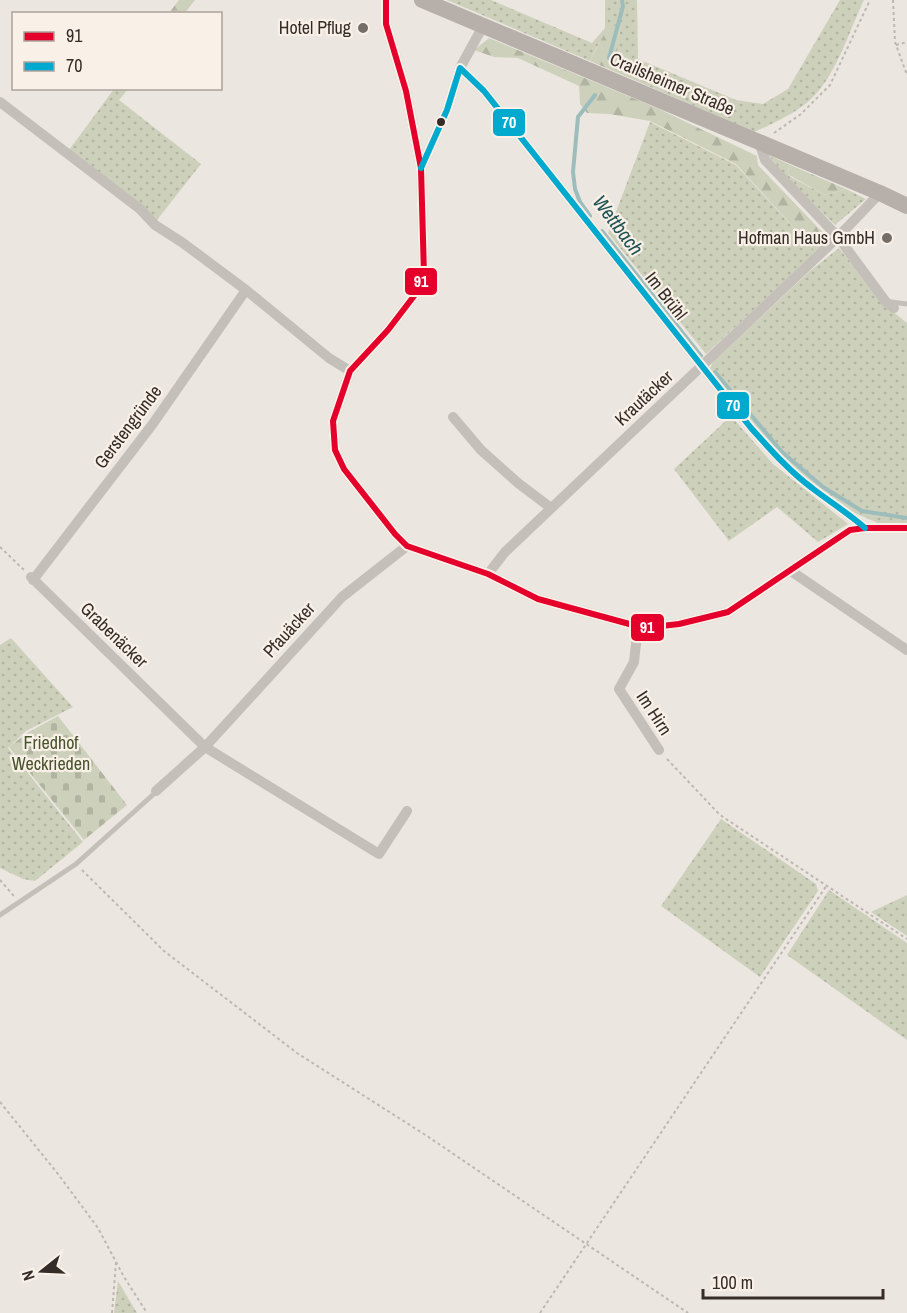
<svg xmlns="http://www.w3.org/2000/svg" width="907" height="1313" font-family="'Archivo Narrow',sans-serif">
  <defs>
    <pattern id="grass-dots" width="8" height="8" patternUnits="userSpaceOnUse" patternTransform="scale(1.5)"><rect width="8" height="8" fill="#cdd1bb"/><path d="M2 2h.1M6 6h.1" fill="none" stroke="#b1b4a1" stroke-width="1.8" stroke-linecap="round"/></pattern>
    <pattern id="forest-firs" width="22" height="20" patternUnits="userSpaceOnUse" patternTransform="scale(1.5)"><rect width="22" height="20" fill="#cdd1bb"/><path d="M5 1l3.5 6h-7zM16 11l3.5 6h-7z" fill="#b1b4a1"/></pattern>
    <pattern id="cemetery-stones" width="16" height="16" patternUnits="userSpaceOnUse" patternTransform="scale(1.5)"><rect width="16" height="16" fill="#cdd1bb"/><path d="M2 7V4a2 2 0 0 1 4 0v3zM10 15v-3a2 2 0 0 1 4 0v3z" fill="#b1b4a1"/></pattern>
  </defs>
  <rect width="100%" height="100%" fill="#ece6e0"/>
  <path fill="url(#grass-dots)" d="M447,0H491L592,43L605,28V0H637L638,59L736,100L763,104L788,89L840,0H864C849,31 836,76 811,99C795,114 774,123 754,132L632,79L636,63L617,53L620,30L599,43L590,61Z
    M114,89H128L119,100L201,164L157,220L69,150Z
    M650,122L736,165L816,252L706,354L608,233Z
    M767,154L788,164L789,176L825,195L846,189L866,199L835,225L793,184Z
    M839,248L887,307L907,323V524H880L855,513L799,476L708,372L713,362L810,271Z
    M731,416L773,464L848,524L818,542L777,507L729,541L674,469Z
    M11,638L73,707L26,731L8,748L83,842L35,881L23,879L0,868V645Z
    M721,819L816,884L818,891L760,977L661,906Z
    M829,890L907,943V1040L787,955Z
    M907,895V936L871,912Z
    M118,1281L137,1313H114Z"/>
  <path fill="url(#forest-firs)" d="M179,0H195L185,13H169Z
    M616,24L620,30L617,53L636,63L632,79L590,61L607,29Z
    M489,38L657,108L757,156L758,165L829,239L816,252L736,164L650,121L609,114L587,113L580,104L579,86L518,58L494,57L474,50Z
    M788,164L846,189L825,195L789,175Z"/>
  <path fill="url(#cemetery-stones)" d="M58,716L127,805L84,840L9,747L27,733Z"/>
  <g fill="none" stroke-linecap="round" stroke-linejoin="round">
    <path stroke="#9dbdbc" stroke-width="4" d="M609,58L623,6L622,0
      M590,216L580,202L575,189L573,172L578,117L595,95
      M602,231L701,356
      M715,372L782,452L823,487L862,511L907,518"/>
    <path stroke="#beb7b2" stroke-width="2" stroke-dasharray="3 3" stroke-linecap="butt" d="M893,0L895,42L907,75
      M896,45L907,42
      M774,133L801,114L830,85L870,0
      M0,547L24,570
      M667,759L720,815L907,939
      M82,870L164,951L297,1053L427,1136L688,1313
      M0,880L14,896
      M0,1102L58,1174L98,1228L124,1277L147,1313
      M112,1313L116,1262
      M540,1313L827,885"/>
    <path stroke="#c5bfba" stroke-width="5" d="M891,302L907,304
      M0,915L76,864L156,792"/>
    <path stroke="#c5bfba" stroke-width="10" d="M386,0V24L406,91L421,168L424,275L414,296L388,330L350,371L333,421L335,450L344,469L395,534L407,546L488,574L538,599L644,628L679,624L728,612L850,530L865,528H907
      M460,68L483,26
      M0,102L140,209L155,225L183,243L246,290L329,358L350,371
      M759,142L765,160L838,237L886,302L894,308
      M421,168L447,110L460,68L484,91L751,428C770,449 789,471 812,488C830,502 848,513 865,528
      M453,417L481,450L518,483L551,508
      M791,571L907,650
      M488,574L505,552L838,237L880,193
      M31,577L205,747L379,854L407,811
      M33,580L152,425L246,290
      M638,626L634,662L619,689L659,750
      M156,791L205,747L342,597L407,546"/>
    <path stroke="#b6afaa" stroke-width="16" d="M422,0L880,193L907,206"/>
    <defs>
      <path id="bus-1" d="M386,0V24L406,91L421,168L424,275L414,296L388,330L350,371L333,421L335,450L344,469L395,534L407,546L488,574L538,599L644,628L679,624L728,612L850,530L865,528H907"/>
      <path id="bus-2" d="M421,168L447,110L460,68L484,91L751,428C770,449 789,471 812,488C830,502 848,513 865,528"/>
    </defs>
    <use href="#bus-1" stroke="#f9f0e7" stroke-width="10"/>
    <use href="#bus-2" stroke="#f9f0e7" stroke-width="10"/>
    <use href="#bus-1" stroke="#e4002b" stroke-width="6"/>
    <use href="#bus-2" stroke="#00a9ce" stroke-width="6"/>
  </g>
  <g fill="#756d68" stroke="#f9f0e7" stroke-width="2">
    <circle cx="363" cy="28" r="6"/>
    <circle cx="887" cy="238" r="6"/>
  </g>
  <circle fill="#352c28" stroke="#f9f0e7" stroke-width="2" cx="441" cy="122" r="5"/>
  <g text-anchor="middle" stroke-width="4.5" stroke-linejoin="round" paint-order="stroke">
    <g font-size="18" fill="#352c28" stroke="#f9f0e7" text-anchor="end">
      <text x="351" y="34">Hotel Pflug</text>
      <text x="875" y="244">Hofman Haus GmbH</text>
    </g>
    <g font-size="18" fill="#352c28" stroke="#f9f0e7">
      <text transform="translate(672 84) rotate(23)" y="6">Crailsheimer Straße</text>
      <text transform="translate(666 296) rotate(52)" y="6">Im Brühl</text>
      <text transform="translate(644 398) rotate(-43)" y="6">Krautäcker</text>
      <text transform="translate(128 427) rotate(-53)" y="6">Gerstengründe</text>
      <text transform="translate(289 630) rotate(-48)" y="6">Pfauäcker</text>
      <text transform="translate(114 635) rotate(44)" y="6">Grabenäcker</text>
      <text transform="translate(654 713) rotate(57)" y="6">Im Hirn</text>
    </g>
    <g font-size="18" fill="#46532c" stroke="#f9f0e7">
      <text x="51" y="749">Friedhof<tspan x="51" dy="21">Weckrieden</tspan></text>
    </g>
    <g font-size="20" font-style="italic" fill="#1f5356" stroke="#f9f0e7">
      <text transform="translate(618 225) rotate(53)" y="7">Wettbach</text>
    </g>
  </g>
  <g stroke="#f9f0e7" stroke-width="2">
    <rect x="492" y="108" width="34" height="29" rx="6" fill="#00a9ce"/>
    <rect x="404" y="267" width="34" height="29" rx="6" fill="#e4002b"/>
    <rect x="716" y="391" width="34" height="29" rx="6" fill="#00a9ce"/>
    <rect x="630" y="613" width="35" height="29" rx="6" fill="#e4002b"/>
  </g>
  <g font-size="16" text-anchor="middle" font-weight="bold" fill="#fff">
    <text x="509" y="128">70</text>
    <text x="421" y="287">91</text>
    <text x="733" y="411">70</text>
    <text x="647" y="633">91</text>
  </g>
  <rect x="12" y="12" width="210" height="78" fill="#f9f0e7" stroke="#aba29b" stroke-width="1.5"/>
  <rect x="24" y="32" width="30" height="9" fill="#e4002b" stroke="#aba29b" stroke-width="1.5"/>
  <text x="66" y="42" font-size="18" fill="#352c28">91</text>
  <rect x="24" y="62" width="30" height="9" fill="#00a9ce" stroke="#aba29b" stroke-width="1.5"/>
  <text x="66" y="72" font-size="18" fill="#352c28">70</text>
  <g transform="translate(42 1271) rotate(252)" stroke="#f9f0e7" stroke-width="4.5" paint-order="stroke">
  <path d="M0-4.5L10 22L0 15L-10 22Z" fill="#352c28"/>
  <text y="-9" font-size="16" font-weight="bold" text-anchor="middle" fill="#352c28">N</text>
  </g>
  <path d="M703 1289v9h180v-9" fill="none" stroke="#352c28" stroke-width="3"/>
  <text x="712" y="1289" font-size="18" fill="#352c28" stroke="#f9f0e7" stroke-width="4.5" paint-order="stroke">100 m</text>
</svg>
